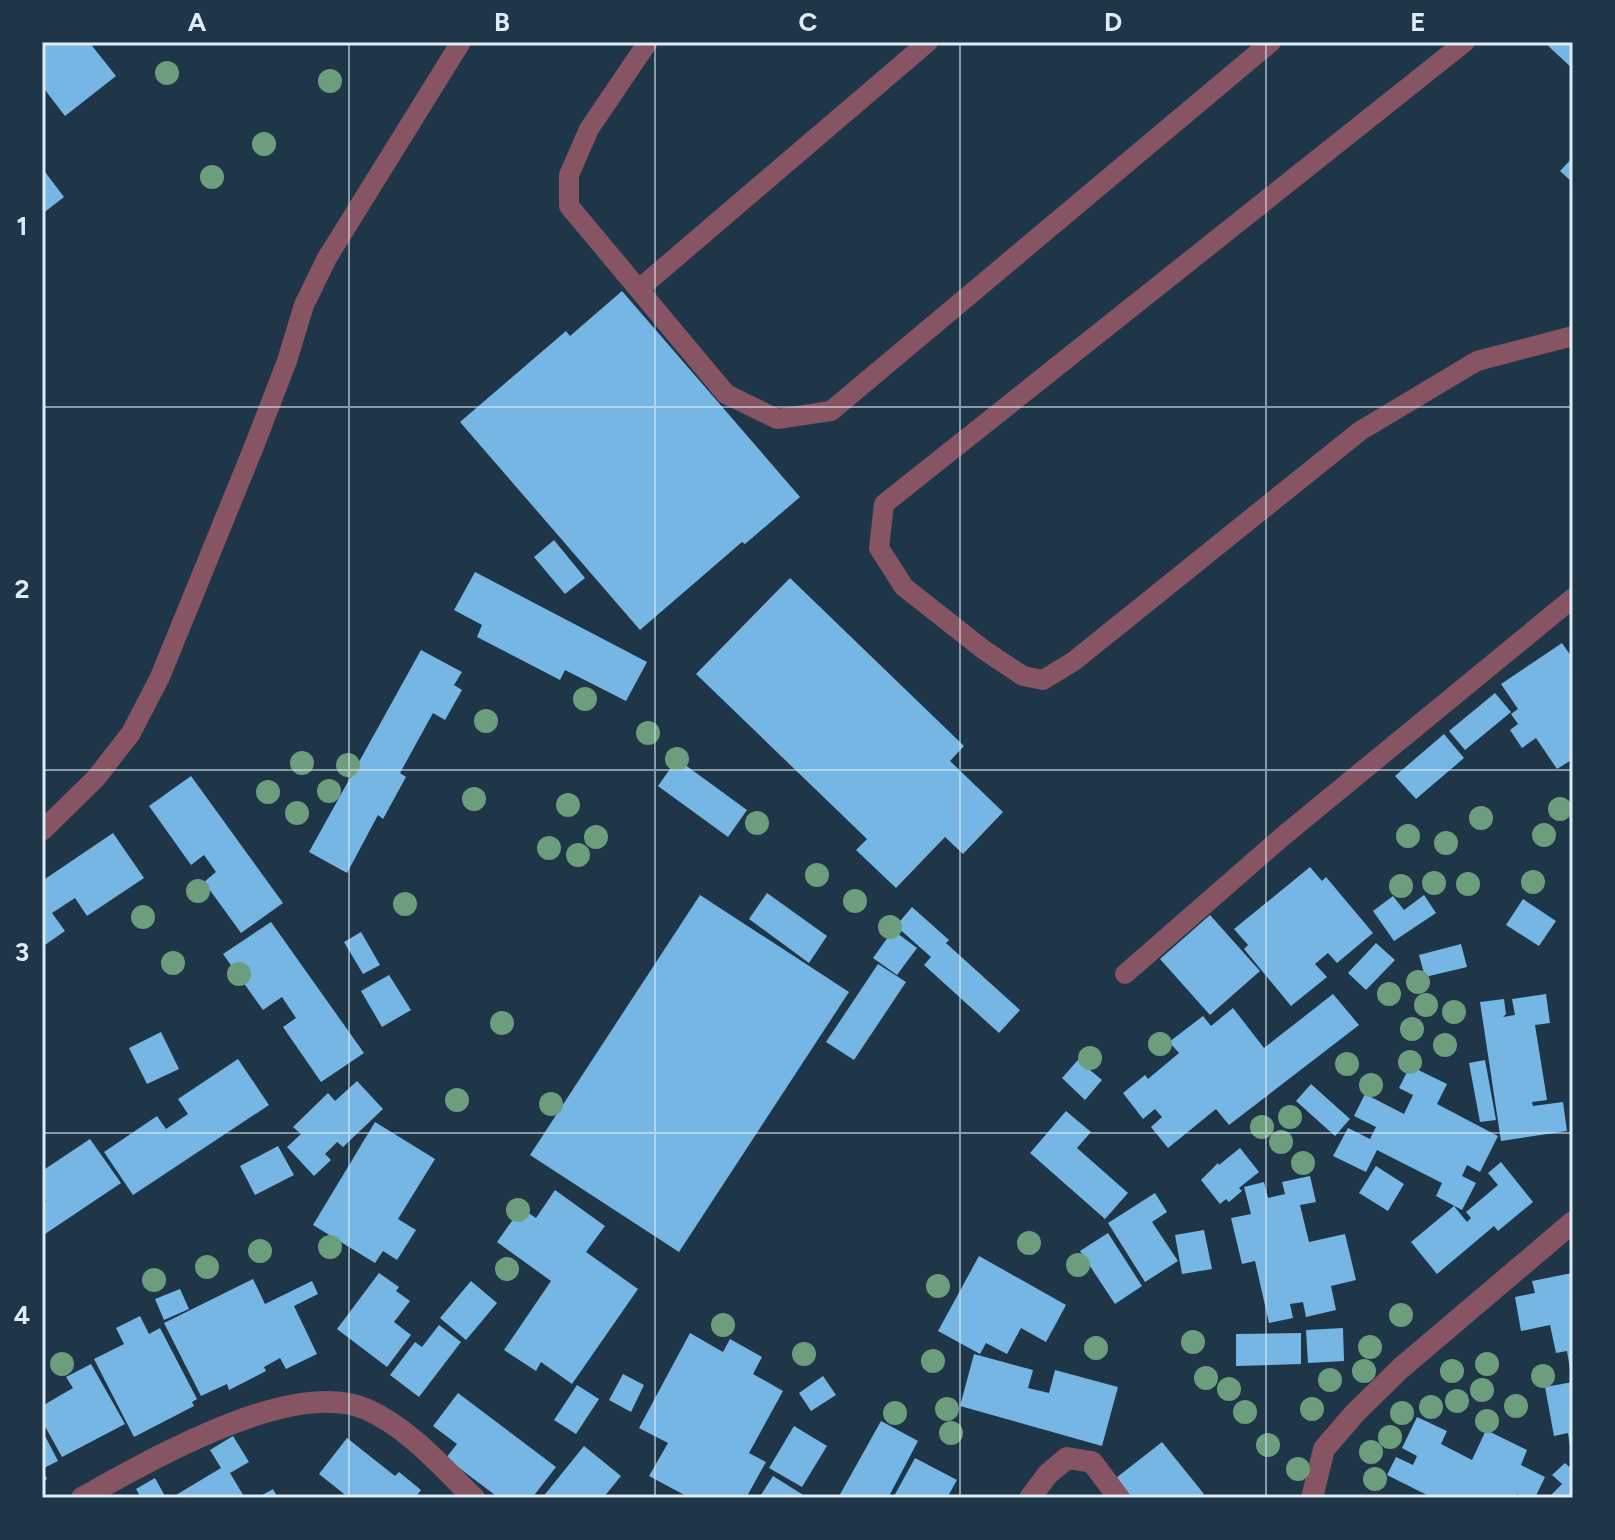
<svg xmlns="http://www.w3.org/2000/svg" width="1615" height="1540" font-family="Figtree,sans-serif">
  <rect width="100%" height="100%" fill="#1e3647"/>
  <path fill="#76b6e4" d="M42,42H89L116,76L65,116L42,86Z
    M1544,42H1573V69Z
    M1573,157V183L1560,171Z
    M42,168L64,197L42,214Z
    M622,291L800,497L745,544L742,542L640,630L460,422L566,331L570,336Z
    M554,540L585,578L565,594L534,557Z
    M475,572L647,662L626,701L565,670L560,680L477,637L482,625L454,610Z
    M790,578L964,746L950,761L1003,812L963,854L945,837L896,888L856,850L867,839L696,674Z
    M1562,643L1573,659V759L1557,769L1536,738L1522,748L1510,730L1518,724L1511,714L1518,709L1501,684Z
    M421,650L462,672L454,685L462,690L445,720L433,713L400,773L406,777L383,819L378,815L347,873L309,852Z
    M1495,693L1511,712L1465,750L1449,731Z
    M1444,734L1464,758L1416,799L1395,776Z
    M677,759L747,810L728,837L658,786Z
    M191,776L283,903L241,933L204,882L216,872L204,855L191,865L149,806Z
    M113,833L144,878L87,916L75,898L52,913L65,931L42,947V881Z
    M1310,867L1322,881L1326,877L1373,933L1337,963L1328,953L1315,964L1327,977L1291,1006L1244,949L1248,945L1234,929Z
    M767,893L827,936L809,963L749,919Z
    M700,895L849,992L679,1252L530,1155Z
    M1424,895L1436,913L1394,941L1373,911L1393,896L1404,910Z
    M1523,899L1556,921L1539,946L1506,925Z
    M912,907L949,940L946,943L1020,1010L999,1033L924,965L931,957L896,926Z
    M1210,915L1260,971L1210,1015L1160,959Z
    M271,922L364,1053L321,1082L283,1027L296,1018L282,997L263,1010L223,954Z
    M893,930L917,948L897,975L873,958Z
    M361,932L380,965L363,974L344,942Z
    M1376,943L1395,960L1366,990L1348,973Z
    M1461,944L1467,967L1425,977L1419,955Z
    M878,964L906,982L854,1060L826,1042Z
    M389,975L411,1010L382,1027L361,991Z
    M1333,994L1359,1025L1229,1125L1216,1109L1168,1148L1151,1127L1162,1117L1155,1109L1143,1119L1123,1093L1145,1075L1148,1079L1179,1053L1169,1042L1203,1016L1211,1026L1233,1008L1264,1048Z
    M1546,994L1550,1023L1535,1025L1547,1100L1532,1102L1533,1106L1563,1102L1567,1131L1501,1141L1480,1002L1504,999L1506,1014L1503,1017L1515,1015L1512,999Z
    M161,1032L179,1069L147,1084L129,1048Z
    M238,1059L269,1105L133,1195L104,1152L157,1116L166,1129L188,1114L178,1099Z
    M1078,1060L1102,1080L1085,1100L1062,1078Z
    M1485,1060L1496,1120L1480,1122L1469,1063Z
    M1410,1066L1447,1084L1437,1104L1498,1136L1480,1172L1467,1165L1462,1176L1476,1183L1462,1210L1436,1196L1442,1183L1377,1150L1366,1172L1333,1156L1348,1128L1370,1139L1376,1127L1354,1116L1365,1094L1404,1114L1413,1095L1399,1088Z
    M357,1081L383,1109L343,1147L337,1142L325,1154L331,1160L314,1176L287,1147L301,1134L293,1127L328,1093L335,1101Z
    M1311,1084L1350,1119L1335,1136L1296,1101Z
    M1066,1111L1091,1132L1077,1148L1128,1193L1105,1219L1030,1153Z
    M375,1122L435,1159L398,1219L416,1230L397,1260L383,1251L375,1263L313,1225Z
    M90,1139L121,1183L42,1236V1204L46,1201L42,1195V1171Z
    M278,1146L294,1175L255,1195L240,1166Z
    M1240,1148L1259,1172L1239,1188L1242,1191L1229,1202L1226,1199L1220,1204L1201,1180L1218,1163L1219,1165Z
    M1501,1162L1533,1202L1498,1231L1494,1226L1437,1274L1411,1242L1454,1206L1467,1222L1471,1218L1466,1212L1498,1185L1488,1173Z
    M1376,1166L1404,1184L1388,1211L1359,1193Z
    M1310,1176L1316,1202L1300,1205L1309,1242L1345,1234L1356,1280L1331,1286L1336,1310L1306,1317L1303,1302L1290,1304L1293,1318L1269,1323L1255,1261L1242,1264L1231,1218L1251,1214L1244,1187L1264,1182L1268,1198L1285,1194L1282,1182Z
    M555,1190L605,1226L586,1252L638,1289L572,1384L541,1362L536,1371L504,1350L551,1281L497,1242L521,1208L536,1218Z
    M1155,1193L1167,1212L1152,1222L1178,1261L1145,1282L1108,1223Z
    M1204,1230L1212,1269L1182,1274L1175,1235Z
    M1108,1233L1142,1286L1115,1304L1080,1251Z
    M979,1256L1066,1305L1046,1342L1021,1328L1007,1354L986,1343L980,1354L938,1331Z
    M379,1273L399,1287L396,1291L410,1301L394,1322L411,1335L387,1367L337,1329Z
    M1572,1273L1573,1375H1571L1567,1351L1556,1353L1550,1325L1521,1331L1515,1297L1535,1293L1532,1281Z
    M253,1279L265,1304L312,1281L318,1294L294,1306L317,1354L286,1369L280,1358L264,1367L266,1371L229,1390L227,1384L201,1396L164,1323Z
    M471,1281L497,1303L466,1340L440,1318Z
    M180,1289L189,1309L164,1320L155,1299Z
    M140,1316L149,1334L160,1328L197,1399L192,1402L194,1406L134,1437L94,1359L124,1344L116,1328Z
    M439,1325L461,1342L419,1397L390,1375L415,1342L422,1347Z
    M1343,1328L1344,1361L1308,1363L1306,1330Z
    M690,1333L723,1352L730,1339L762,1357L753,1374L783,1391L749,1453L766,1462L746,1498H690L649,1476L668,1443L639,1428Z
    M1301,1333V1364L1236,1366V1334Z
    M974,1354L1033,1370L1028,1388L1049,1393L1055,1370L1118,1387L1102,1446L960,1406Z
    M91,1364L125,1424L62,1457L42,1421V1406L73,1388L66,1377Z
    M623,1374L644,1385L631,1412L609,1400Z
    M823,1376L836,1395L811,1411L799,1393Z
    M1573,1382V1453H1571L1568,1433L1554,1436L1545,1387Z
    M577,1385L599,1399L576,1434L554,1420Z
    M458,1393L556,1467L532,1498H499L446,1458L457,1444L433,1426Z
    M1417,1417L1447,1431L1441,1444L1472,1460L1486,1430L1527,1450L1521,1465L1545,1477L1535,1498H1526L1517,1494L1514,1498H1433L1387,1475L1396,1457L1413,1465L1417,1456L1402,1448Z
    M881,1421L918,1441L888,1498H838Z
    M794,1426L827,1446L802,1487L769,1468Z
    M42,1430L58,1461L42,1469L47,1479L42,1482Z
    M233,1436L249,1462L230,1473L245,1498H171L221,1468L210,1450Z
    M347,1438L395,1476L399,1472L421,1490L415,1498H349L319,1474Z
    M1162,1442L1204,1494L1199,1498H1132L1116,1478Z
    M584,1446L621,1476L603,1498H542Z
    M915,1458L957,1480L947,1498H893Z
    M1565,1463L1573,1470V1498H1548L1562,1484L1552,1475Z
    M773,1476L808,1498H759Z
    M155,1478L166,1498H141L136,1489Z
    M273,1489L278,1498H257Z"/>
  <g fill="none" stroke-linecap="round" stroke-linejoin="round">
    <path stroke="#865463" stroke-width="20" d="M648,42L589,129L569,175V206L726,394L777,419L831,411L1271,42
      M1465,42L884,504L879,548L904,587L984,650L1023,676L1043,680L1074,661L1360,431L1477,361L1573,336
      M639,289L928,42
      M42,831L96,778L131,733L160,677L253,449L287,361L304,305L327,258L461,42
      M1125,974L1282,837L1573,598"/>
    <path stroke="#865463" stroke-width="22" d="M82,1498C149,1461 291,1377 366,1409C409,1428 441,1466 474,1498
      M1030,1498L1048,1474L1067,1458L1092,1462L1119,1498
      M1312,1498L1324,1449L1355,1413L1401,1368L1573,1222"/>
  </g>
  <g fill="#6c9d7c">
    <circle cx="167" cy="73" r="12"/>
    <circle cx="330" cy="81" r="12"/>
    <circle cx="264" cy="144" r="12"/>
    <circle cx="212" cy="177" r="12"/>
    <circle cx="585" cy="699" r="12"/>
    <circle cx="486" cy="721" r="12"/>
    <circle cx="648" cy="733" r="12"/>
    <circle cx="677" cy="759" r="12"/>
    <circle cx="302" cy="763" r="12"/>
    <circle cx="348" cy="765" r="12"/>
    <circle cx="329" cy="791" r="12"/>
    <circle cx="268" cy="792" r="12"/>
    <circle cx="474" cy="799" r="12"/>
    <circle cx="568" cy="805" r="12"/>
    <circle cx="1560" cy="809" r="12"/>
    <circle cx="297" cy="813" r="12"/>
    <circle cx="1481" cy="818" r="12"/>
    <circle cx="757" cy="823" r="12"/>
    <circle cx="1544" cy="835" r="12"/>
    <circle cx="1408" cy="836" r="12"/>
    <circle cx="596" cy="837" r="12"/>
    <circle cx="1446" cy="843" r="12"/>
    <circle cx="549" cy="848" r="12"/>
    <circle cx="578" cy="855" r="12"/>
    <circle cx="817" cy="875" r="12"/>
    <circle cx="1533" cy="882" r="12"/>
    <circle cx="1434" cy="883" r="12"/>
    <circle cx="1468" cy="884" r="12"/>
    <circle cx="1401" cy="886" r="12"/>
    <circle cx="198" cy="891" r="12"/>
    <circle cx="855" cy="901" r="12"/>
    <circle cx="405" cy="904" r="12"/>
    <circle cx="143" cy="917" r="12"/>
    <circle cx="890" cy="927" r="12"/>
    <circle cx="173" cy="963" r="12"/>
    <circle cx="239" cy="974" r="12"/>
    <circle cx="1418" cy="982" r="12"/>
    <circle cx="1389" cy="994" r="12"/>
    <circle cx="1426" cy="1005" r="12"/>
    <circle cx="1454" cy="1012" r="12"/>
    <circle cx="502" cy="1023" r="12"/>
    <circle cx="1412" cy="1029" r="12"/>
    <circle cx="1160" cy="1044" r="12"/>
    <circle cx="1445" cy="1045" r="12"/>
    <circle cx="1090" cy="1058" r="12"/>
    <circle cx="1410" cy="1062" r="12"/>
    <circle cx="1347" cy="1064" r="12"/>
    <circle cx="1371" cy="1085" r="12"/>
    <circle cx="457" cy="1100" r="12"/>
    <circle cx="551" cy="1104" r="12"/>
    <circle cx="1290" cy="1117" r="12"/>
    <circle cx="1262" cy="1127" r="12"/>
    <circle cx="1281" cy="1142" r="12"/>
    <circle cx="1303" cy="1163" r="12"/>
    <circle cx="518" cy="1210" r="12"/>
    <circle cx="1029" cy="1243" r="12"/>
    <circle cx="330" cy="1247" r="12"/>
    <circle cx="260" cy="1251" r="12"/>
    <circle cx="1078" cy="1265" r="12"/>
    <circle cx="207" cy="1267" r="12"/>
    <circle cx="507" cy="1269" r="12"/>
    <circle cx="154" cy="1280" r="12"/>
    <circle cx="938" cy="1286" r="12"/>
    <circle cx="1401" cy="1315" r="12"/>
    <circle cx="723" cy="1325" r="12"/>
    <circle cx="1193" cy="1342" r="12"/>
    <circle cx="1370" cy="1347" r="12"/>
    <circle cx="1096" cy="1348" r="12"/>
    <circle cx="804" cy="1354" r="12"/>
    <circle cx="933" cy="1361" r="12"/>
    <circle cx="62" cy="1364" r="12"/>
    <circle cx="1487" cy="1364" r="12"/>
    <circle cx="1364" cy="1371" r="12"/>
    <circle cx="1452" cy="1371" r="12"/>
    <circle cx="1543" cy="1376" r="12"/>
    <circle cx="1206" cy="1378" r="12"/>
    <circle cx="1330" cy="1380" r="12"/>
    <circle cx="1229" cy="1389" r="12"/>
    <circle cx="1482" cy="1390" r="12"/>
    <circle cx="1457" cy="1401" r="12"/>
    <circle cx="1516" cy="1406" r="12"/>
    <circle cx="1431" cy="1407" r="12"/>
    <circle cx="947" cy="1409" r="12"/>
    <circle cx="1312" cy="1409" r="12"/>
    <circle cx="1245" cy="1412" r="12"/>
    <circle cx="895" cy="1413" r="12"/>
    <circle cx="1402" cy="1413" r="12"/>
    <circle cx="1487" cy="1421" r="12"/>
    <circle cx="951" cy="1433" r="12"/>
    <circle cx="1390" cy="1437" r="12"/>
    <circle cx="1268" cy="1445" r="12"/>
    <circle cx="1371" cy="1452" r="12"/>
    <circle cx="1298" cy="1469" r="12"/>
    <circle cx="1375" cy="1479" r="12"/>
  </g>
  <path fill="none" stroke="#ddecf7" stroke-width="2" stroke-opacity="0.55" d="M349,42V1498M655,42V1498M960,42V1498M1266,42V1498M42,407H1573M42,770H1573M42,1133H1573"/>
  <rect width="1615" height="1540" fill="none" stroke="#1e3647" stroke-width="88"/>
  <rect x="44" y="44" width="1527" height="1452" fill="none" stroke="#ddecf7" stroke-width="3"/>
  <g font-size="26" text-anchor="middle" font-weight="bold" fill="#ddecf7">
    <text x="197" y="31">A</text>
    <text x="502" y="31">B</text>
    <text x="808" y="31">C</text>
    <text x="1113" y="31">D</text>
    <text x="1418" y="31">E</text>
    <text x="22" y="235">1</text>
    <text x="22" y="598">2</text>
    <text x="22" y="961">3</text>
    <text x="22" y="1324">4</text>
  </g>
</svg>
